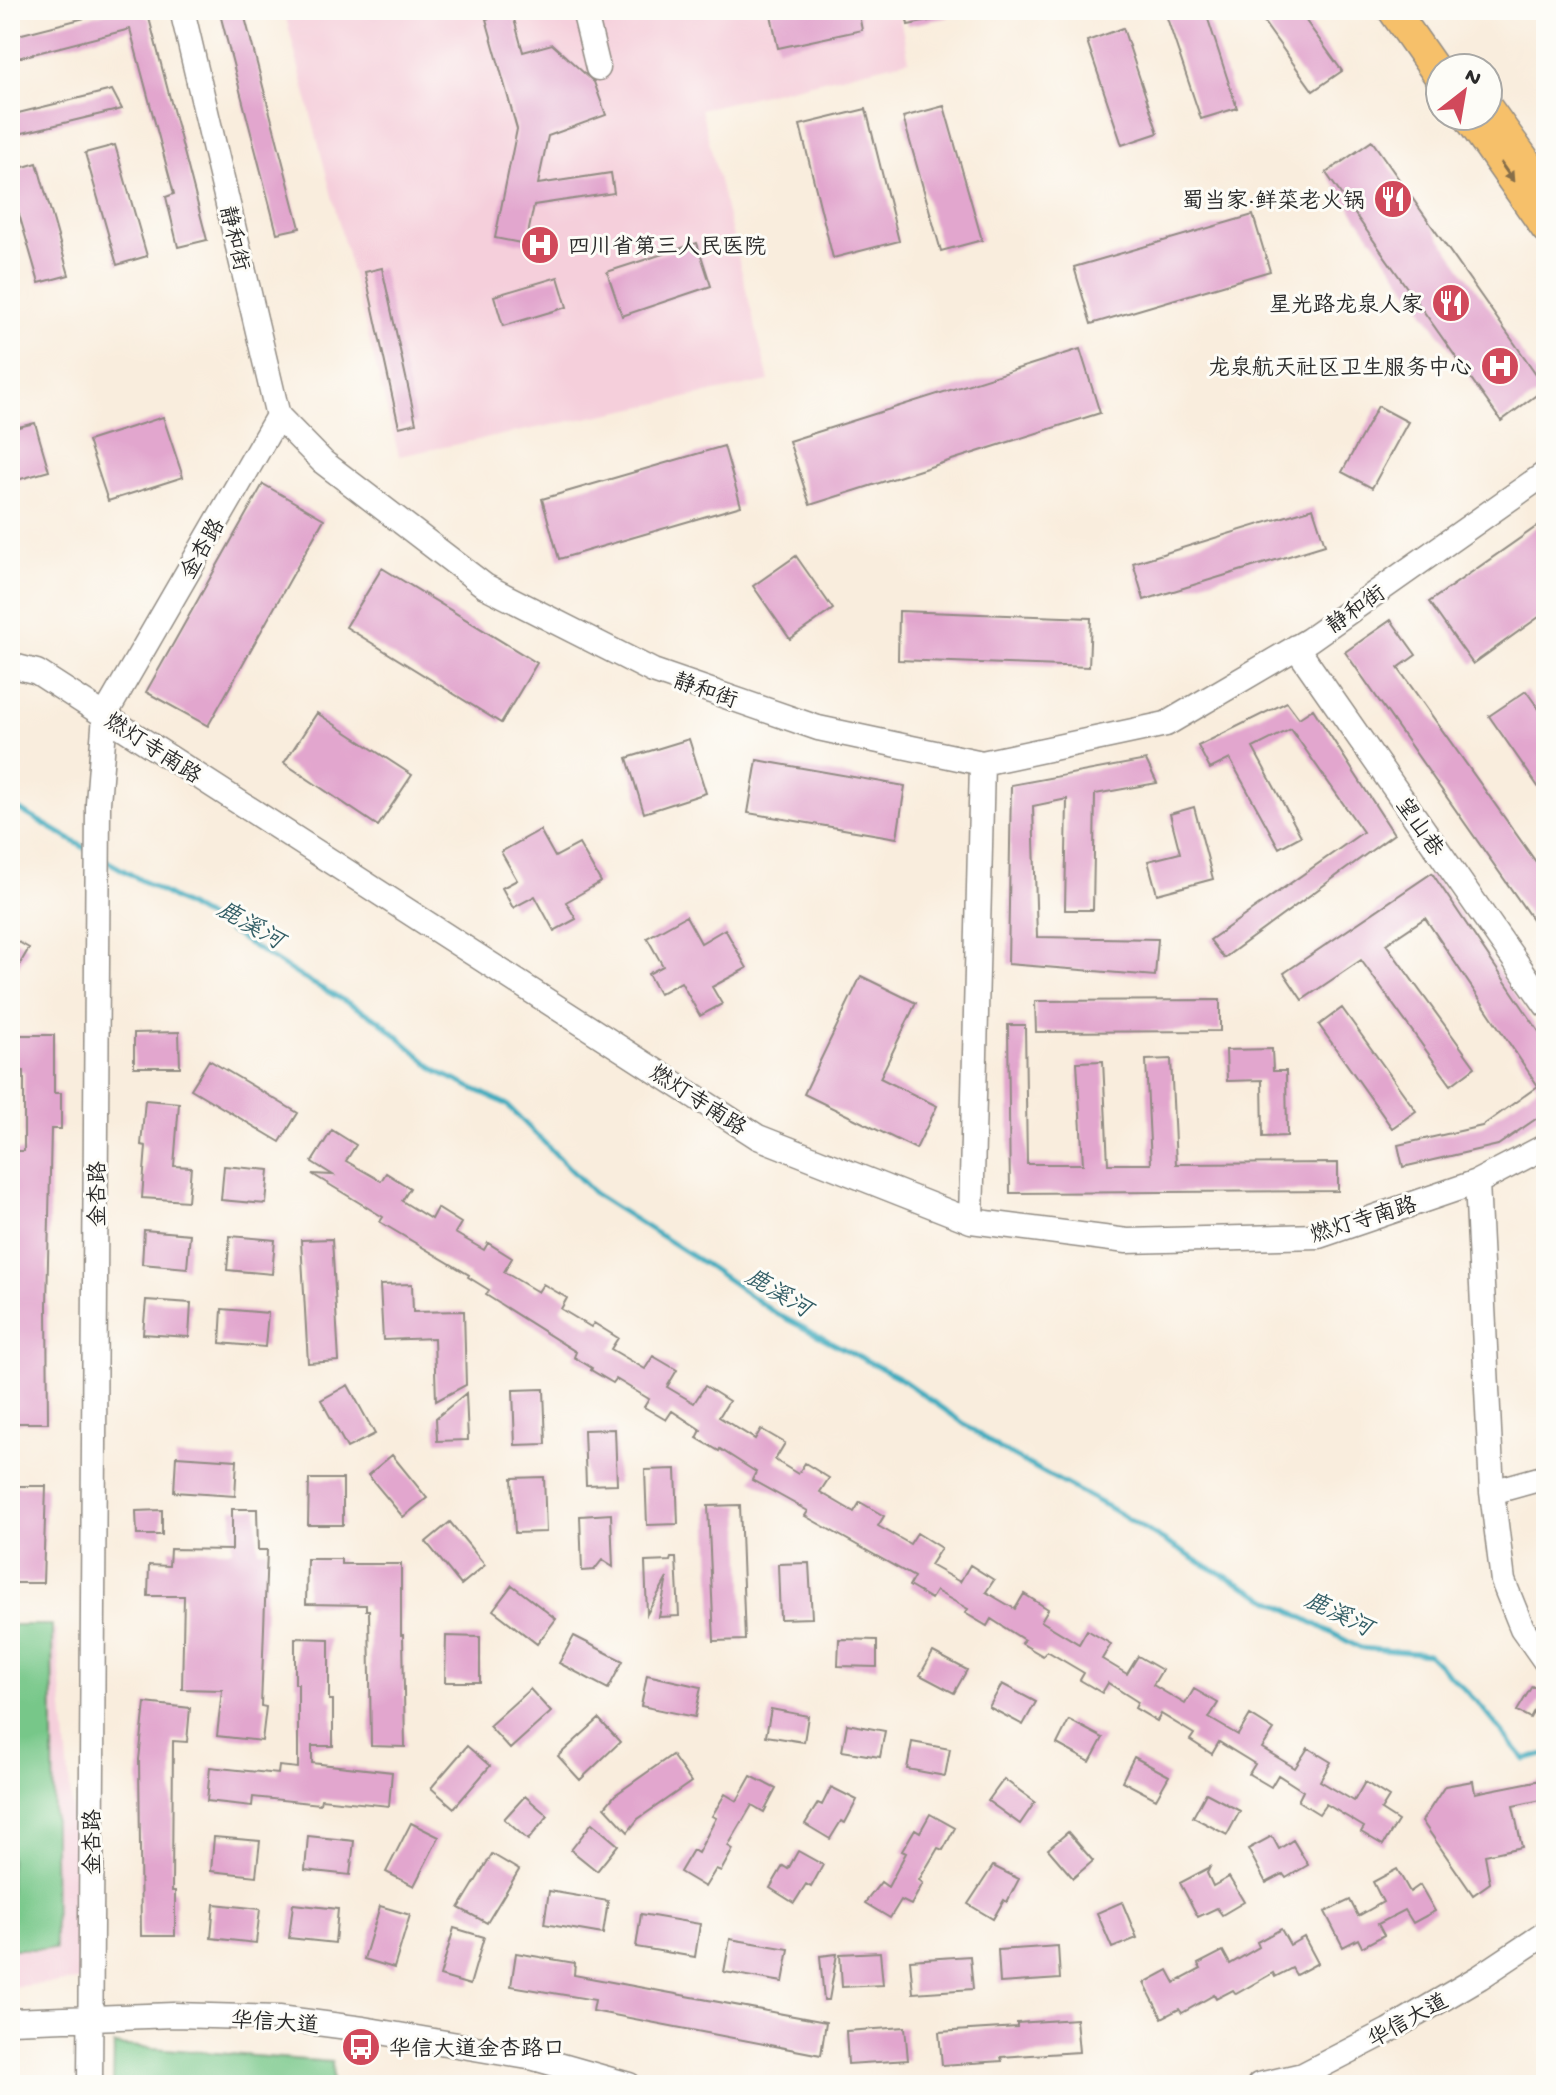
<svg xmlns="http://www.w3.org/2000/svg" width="1556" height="2095" font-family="'Gochi Hand','LXGW WenKai TC',sans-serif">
  <rect width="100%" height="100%" fill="#fdfcf7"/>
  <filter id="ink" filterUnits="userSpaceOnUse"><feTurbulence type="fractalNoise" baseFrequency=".0125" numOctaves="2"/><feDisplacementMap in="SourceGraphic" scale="16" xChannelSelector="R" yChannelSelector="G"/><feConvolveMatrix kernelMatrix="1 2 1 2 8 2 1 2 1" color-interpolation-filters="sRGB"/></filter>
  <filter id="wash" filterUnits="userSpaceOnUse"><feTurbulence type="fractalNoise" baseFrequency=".006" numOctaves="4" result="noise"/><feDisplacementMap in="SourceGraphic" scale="32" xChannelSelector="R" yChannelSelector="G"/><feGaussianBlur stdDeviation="1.8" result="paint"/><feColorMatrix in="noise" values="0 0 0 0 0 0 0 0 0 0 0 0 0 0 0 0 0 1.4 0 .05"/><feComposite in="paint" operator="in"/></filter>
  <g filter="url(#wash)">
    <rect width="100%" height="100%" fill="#f9eddd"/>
    <path fill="#f5cfdb" d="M284,10H898L909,60L701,109L769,381L399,456Z
      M56,1629L87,1980L10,1987V1633Z"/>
    <path fill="#77c789" stroke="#51795a" stroke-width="2" d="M10,1625H52L55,1949H10Z
      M114,2045L332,2062L333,2085H113Z"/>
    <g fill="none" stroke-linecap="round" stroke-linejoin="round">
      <path stroke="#3eabbe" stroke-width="5" d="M10,804L90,851
        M105,860L205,916L301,977L379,1020L438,1072L506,1104L595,1194L711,1268L775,1313L898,1377L1000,1449L1108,1507L1201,1563L1360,1648L1428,1654L1478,1703L1525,1760L1546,1754"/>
    </g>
    <g id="blocks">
      <path fill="#e2a6ce" d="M116,10H130L149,18L207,240L178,247L166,197L174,194L130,29L10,60V37Z
        M219,10H243L300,228L277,233Z
        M770,10H858L862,30L778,48Z
        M905,10H948L949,17L908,25Z
        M1181,10H1205L1237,108L1201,119L1166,15Z
        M1255,10H1298L1342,71L1313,91Z
        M512,12L523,52L552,44L594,82L606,115L548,136L538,184L611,173L614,193L534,205L526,244L495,238L517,129L486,19Z
        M1123,28L1158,133L1122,145L1087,41Z
        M112,90L122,109L10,136V115Z
        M944,106L982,240L941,251L903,117Z
        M866,109L899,241L833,258L800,125Z
        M1372,141L1546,388L1501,421L1326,173Z
        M115,145L147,256L117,265L85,153Z
        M37,163L69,275L39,283L10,183V171Z
        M1253,215L1270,271L1091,324L1074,267Z
        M697,243L711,286L622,316L607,272Z
        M382,268L416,423L399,427L365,272Z
        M558,277L567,307L503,326L494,296Z
        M1080,349L1100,413L810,505L789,441Z
        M1378,406L1408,422L1372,488L1342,472Z
        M163,417L183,477L108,501L88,441Z
        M35,423L49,471L10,482V429Z
        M724,446L741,506L559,559L542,499Z
        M263,484L324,519L208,726L146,692Z
        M1313,508L1325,545L1144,600L1133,563Z
        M1546,520V612L1473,664L1429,602Z
        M796,556L833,609L790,639L753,586Z
        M382,568L537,663L501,723L346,627Z
        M899,611L1091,618L1089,667L898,660Z
        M1391,620L1416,655L1398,668L1546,876V939L1345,652Z
        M1526,691L1546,719V798L1489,716Z
        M1287,702L1299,718L1313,709L1394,834L1224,958L1210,940L1363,832L1291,729L1253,748L1301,836L1279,848L1230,759L1210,769L1198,746Z
        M317,713L412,775L378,826L284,763Z
        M689,739L706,793L644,813L627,758Z
        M757,760L905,786L897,838L748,813Z
        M1146,760L1157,783L1095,794L1093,910H1065L1067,799L1033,806L1037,937L1158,939L1155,976L1008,964L1011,785Z
        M1194,807L1213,879L1157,894L1148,861L1180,853L1170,814Z
        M540,830L555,857L579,844L601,882L566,902L576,919L554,931L535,896L513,908L502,888L517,880L501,852Z
        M1432,873L1546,1042V1112L1498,1145L1403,1167L1398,1145L1482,1126L1538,1086L1425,918L1386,944L1475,1067L1451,1085L1361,960L1302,1000L1284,973Z
        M686,916L701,943L725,929L747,968L712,987L722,1004L700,1016L681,982L659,994L648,974L663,966L647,938Z
        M10,937L29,948L10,981Z
        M861,976L916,1003L880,1078L937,1106L916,1149L804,1094Z
        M1220,1000V1031L1036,1032L1035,1001Z
        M1342,1008L1416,1111L1392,1128L1319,1025Z
        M1008,1025H1025L1027,1164H1083L1077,1062L1103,1061L1108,1164H1151L1146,1060L1171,1059L1176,1164L1338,1163V1191L1010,1193Z
        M179,1032L180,1067H134V1033Z
        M16,1035H54V1093H61V1129H51L47,1305L48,1423H10L13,1151H24V1071H16Z
        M1272,1049L1273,1071H1286L1287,1136L1263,1137L1262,1080L1227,1081L1226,1050Z
        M209,1060L298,1113L280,1142L191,1089Z
        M145,1100L179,1103L174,1166L191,1167L188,1201L142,1198L146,1146L141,1145Z
        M332,1130L356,1145L346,1161L381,1181L386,1173L410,1188L402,1201L431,1219L437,1208L461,1223L455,1233L484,1250L488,1243L512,1258L504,1272L538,1292L543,1284L567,1298L561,1309L591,1327L594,1323L618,1338L611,1349L645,1369L653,1356L677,1370L667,1387L694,1403L705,1386L729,1401L719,1417L755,1439L761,1429L785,1443L775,1460L798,1474L805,1463L829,1478L820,1492L854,1512L860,1502L884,1516L878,1526L910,1544L917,1533L941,1548L930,1565L960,1582L970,1565L994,1580L986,1592L1015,1609L1024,1594L1048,1609L1041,1621L1079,1644L1087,1630L1111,1644L1102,1659L1127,1674L1138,1656L1162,1670L1153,1685L1185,1704L1194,1689L1218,1703L1209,1718L1238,1735L1250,1715L1274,1730L1262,1748L1295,1768L1308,1748L1331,1762L1320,1781L1354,1801L1365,1782L1389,1797L1381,1810L1398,1821L1383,1845L1361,1832L1364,1827L1326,1804L1319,1814L1298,1801L1303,1791L1278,1775L1271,1787L1249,1774L1255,1764L1219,1742L1212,1754L1190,1740L1194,1734L1161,1714L1157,1721L1135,1708L1138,1702L1108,1683L1102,1693L1080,1680L1084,1673L1047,1651L1043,1656L1021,1643L1024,1640L991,1619L987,1626L965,1613L968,1609L936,1591L931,1599L909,1586L914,1577L805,1516L808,1511L752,1480L756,1472L720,1449L719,1451L697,1438L701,1430L672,1411L666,1420L644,1407L649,1399L616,1379L613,1383L591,1370L592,1368L574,1357L576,1352L486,1295L489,1290L468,1277L469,1275L380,1222L383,1217L312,1174L333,1175L312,1162Z
        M224,1166L269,1170L266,1204L221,1200Z
        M144,1230L190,1234L187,1268L142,1264Z
        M230,1236L275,1240L272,1274L227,1270Z
        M332,1239L339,1361L308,1363L301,1240Z
        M412,1284L413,1312L464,1311L466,1385L436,1401L434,1338L383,1340L380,1285Z
        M146,1300L191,1303L189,1337L143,1334Z
        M222,1309L268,1313L265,1347L220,1343Z
        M348,1385L375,1434L347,1448L321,1400Z
        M544,1389L546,1444L515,1445L513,1390Z
        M466,1393L468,1440L437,1441L436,1418Z
        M615,1429L617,1484L586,1485L584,1430Z
        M392,1455L427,1498L403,1517L368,1475Z
        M176,1456L237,1460L235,1496L174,1492Z
        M676,1469L678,1524L647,1525L645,1470Z
        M544,1477L546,1532L515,1533L512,1478Z
        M309,1479H343V1525H308Z
        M10,1486H46L43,1583H10Z
        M740,1505L745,1640L714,1641L708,1506Z
        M232,1509H257L258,1550H267L261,1706L266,1707L262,1741L217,1736L222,1690L182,1689L184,1596H148L149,1565L169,1566L170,1549L232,1550Z
        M162,1510V1535H137L136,1511Z
        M611,1514L613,1567L602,1560L594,1570L582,1571L580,1516Z
        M450,1522L485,1565L461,1585L426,1542Z
        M671,1558H676L679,1616L659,1617L667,1578L647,1614L645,1562L670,1561Z
        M307,1559H341V1564H401V1635H403L405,1747L371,1746L369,1610H366V1605L306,1604Z
        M809,1563L812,1618L780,1619L778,1564Z
        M512,1585L556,1619L537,1644L493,1610Z
        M446,1636L480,1637V1682H445Z
        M574,1636L623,1661L608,1689L559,1663Z
        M295,1638L329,1639V1700H333V1746H312V1763L392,1772L389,1806L321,1799L320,1804L253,1797L252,1806L207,1801L210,1767L278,1774L279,1766L298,1768V1684H295Z
        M839,1639L877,1640V1667L838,1666Z
        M933,1652L967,1670L954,1693L920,1675Z
        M647,1675L701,1687L695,1717L641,1706Z
        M1002,1684L1036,1702L1023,1725L989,1707Z
        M1532,1686L1544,1693L1530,1718L1517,1711Z
        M530,1689L551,1712L510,1749L489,1726Z
        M145,1703L190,1708L187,1742L173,1741L172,1891H175V1936H141L139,1760Z
        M771,1709L808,1716L804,1742L766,1736Z
        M599,1719L620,1742L580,1780L558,1756Z
        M1069,1720L1103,1738L1090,1762L1057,1744Z
        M847,1724L885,1731L880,1757L842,1751Z
        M912,1742L950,1749L945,1776L907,1769Z
        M467,1746L490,1766L454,1808L431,1788Z
        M672,1755L691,1782L638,1819L628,1832L605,1807L615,1795Z
        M1134,1757L1169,1776L1156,1799L1122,1781Z
        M751,1776L776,1789L764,1812L752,1805L728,1846L733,1849L721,1871L716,1869L705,1887L680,1872L693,1850L698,1853L716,1818L712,1816L725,1794L737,1801Z
        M1004,1779L1035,1802L1020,1824L988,1801Z
        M1546,1779V1799L1513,1806L1522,1847L1485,1855L1490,1883L1473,1895L1422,1821L1445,1786L1473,1781L1475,1793Z
        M831,1787L857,1800L845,1823L841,1821L830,1839L805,1824L818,1803L822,1805Z
        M1206,1793L1240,1811L1227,1835L1193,1817Z
        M525,1796L548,1816L528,1840L504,1819Z
        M930,1814L955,1828L943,1850L938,1848L919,1880L923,1883L911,1905L901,1900L890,1918L865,1903L881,1882L888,1887L906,1853L902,1851L915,1829L920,1832Z
        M411,1823L439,1837L414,1886L386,1872Z
        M592,1823L618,1845L597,1871L571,1850Z
        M1068,1832L1093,1861L1073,1878L1048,1849Z
        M308,1836L354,1841L350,1875L305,1870Z
        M1272,1836L1279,1849L1293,1840L1308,1865L1286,1878L1283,1874L1266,1883L1248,1849Z
        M214,1837L260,1841L256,1876L211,1871Z
        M798,1851L823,1865L811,1887L806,1884L794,1903L770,1888L783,1866L788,1869Z
        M492,1854L519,1870L487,1923L459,1908Z
        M993,1866L1019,1879L1007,1902L1004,1900L993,1919L968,1904Z
        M1210,1867L1207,1873L1213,1886L1229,1877L1244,1902L1222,1915L1217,1908L1198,1917L1180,1883Z
        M1397,1869L1410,1892L1420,1885L1435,1911L1413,1923L1405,1910L1378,1924L1384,1935L1362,1947L1358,1939L1343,1947L1325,1912L1350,1900L1358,1916L1383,1902L1373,1882Z
        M549,1891L608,1901L603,1934L544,1924Z
        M1122,1902L1137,1938L1112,1948L1097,1913Z
        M214,1904L260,1909L256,1943L211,1938Z
        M293,1904L338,1909L335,1943L289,1938Z
        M380,1906L410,1915L394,1968L364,1959Z
        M641,1914L700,1924L695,1957L636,1947Z
        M454,1928L484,1937L470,1985L440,1976Z
        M1281,1929L1290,1945L1304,1937L1318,1963L1296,1975L1292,1968L1275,1977L1273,1973L1236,1994L1233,1990L1216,1999L1214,1995L1182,2013L1179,2009L1162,2018L1144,1983L1168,1970L1175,1983L1201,1969L1198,1964L1223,1951L1230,1964L1259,1947L1257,1942Z
        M730,1939L789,1949L783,1982L724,1972Z
        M1058,1946L1060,1979L1000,1983L998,1950Z
        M880,1952L883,1985L842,1987L840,1954Z
        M516,1953L575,1963L574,1975L826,2022L821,2055L593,2011L595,2000L511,1986Z
        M837,1954L829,2000H824L820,1956Z
        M970,1956L973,1989L913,1993L910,1960Z
        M1076,2019L1079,2052L1001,2057L1002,2061L942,2065L939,2032L1017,2027V2023Z
        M905,2027L908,2060L848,2064L846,2031Z"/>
    </g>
  </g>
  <g filter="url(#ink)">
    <use href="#blocks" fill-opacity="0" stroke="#928c84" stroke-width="2"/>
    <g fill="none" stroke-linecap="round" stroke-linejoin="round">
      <defs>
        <path id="minor" d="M182,10L278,416L323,462L485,586L653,671L818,728L982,763L1166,724L1309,640L1546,473
          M584,10L598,68
          M1296,647L1546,1005
          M10,665L37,672L758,1137L971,1221L1127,1241L1319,1236L1477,1182L1546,1146
          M1477,1182L1492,1492L1503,1581L1522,1628L1546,1662
          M971,1221L982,763
          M1492,1492L1546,1477
          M10,2021L174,2015L279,2018L363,2029L534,2058L629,2085
          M90,2085L98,803L105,715L278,416
          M1259,2085L1303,2075L1388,2031L1480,1977L1546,1933"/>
        <path id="major" d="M1393,10L1440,77
          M1488,109L1546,190
          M1468,116L1546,228"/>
      </defs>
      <use href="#minor" stroke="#928c84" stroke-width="27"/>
      <use href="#major" stroke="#928c84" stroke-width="33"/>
      <use href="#minor" stroke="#fff" stroke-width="24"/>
      <use href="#major" stroke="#f6c06b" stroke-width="30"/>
    </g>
    <defs><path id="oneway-solid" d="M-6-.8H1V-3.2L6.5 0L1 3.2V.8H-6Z" transform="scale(2)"/></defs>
    <use fill="#866e48" href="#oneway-solid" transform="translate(1507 172) rotate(55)"/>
  </g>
  <defs>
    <symbol id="restaurant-disc" viewBox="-11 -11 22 22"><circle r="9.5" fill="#d1495b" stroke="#fdfcf7"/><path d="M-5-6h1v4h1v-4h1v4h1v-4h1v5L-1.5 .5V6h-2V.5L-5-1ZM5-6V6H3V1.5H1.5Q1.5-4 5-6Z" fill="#fff"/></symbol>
    <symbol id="hospital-disc" viewBox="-11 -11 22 22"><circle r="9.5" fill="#d1495b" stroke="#fdfcf7"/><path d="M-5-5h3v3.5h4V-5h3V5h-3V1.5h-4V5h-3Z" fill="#fff"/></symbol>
    <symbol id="bus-disc" viewBox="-11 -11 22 22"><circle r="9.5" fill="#d1495b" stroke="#fdfcf7"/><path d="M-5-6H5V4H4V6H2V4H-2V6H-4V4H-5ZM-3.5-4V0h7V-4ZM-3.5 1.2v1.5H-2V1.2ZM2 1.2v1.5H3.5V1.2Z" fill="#fff"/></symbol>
  </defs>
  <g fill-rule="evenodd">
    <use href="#restaurant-disc" x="1371" y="177" width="44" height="44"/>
    <use href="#hospital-disc" x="518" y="223" width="44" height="44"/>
    <use href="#restaurant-disc" x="1429" y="281" width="44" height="44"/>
    <use href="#hospital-disc" x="1478" y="344" width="44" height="44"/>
    <use href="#bus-disc" x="339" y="2025" width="44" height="44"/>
  </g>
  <g text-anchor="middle" stroke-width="6" stroke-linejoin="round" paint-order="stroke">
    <g font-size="22" fill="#2b2b2b" stroke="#fdfcf7" text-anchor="end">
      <text x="1365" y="207">蜀当家·鲜菜老火锅</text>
      <text x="568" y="253" text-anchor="start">四川省第三人民医院</text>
      <text x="1423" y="311">星光路龙泉人家</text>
      <text x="1472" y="374">龙泉航天社区卫生服务中心</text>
      <text x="389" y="2055" text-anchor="start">华信大道金杏路口</text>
    </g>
    <g font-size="22" fill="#2b2b2b" stroke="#fdfcf7">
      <text transform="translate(236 238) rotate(77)" y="8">静和街</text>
      <text transform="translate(201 548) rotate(-60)" y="8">金杏路</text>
      <text transform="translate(1355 608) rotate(-35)" y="8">静和街</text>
      <text transform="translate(706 689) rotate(19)" y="8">静和街</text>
      <text transform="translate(154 747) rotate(33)" y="8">燃灯寺南路</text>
      <text transform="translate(1421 826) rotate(55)" y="8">望山巷</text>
      <text transform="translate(699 1099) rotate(33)" y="8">燃灯寺南路</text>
      <text transform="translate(96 1194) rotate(-90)" y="8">金杏路</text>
      <text transform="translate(1363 1218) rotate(-17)" y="8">燃灯寺南路</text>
      <text transform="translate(91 1842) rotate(-90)" y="8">金杏路</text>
      <text transform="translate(1407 2019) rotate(-29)" y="8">华信大道</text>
      <text transform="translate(275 2021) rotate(4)" y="8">华信大道</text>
    </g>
    <g font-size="24" font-style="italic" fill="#335e66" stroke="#fdfcf7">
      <text transform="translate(251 924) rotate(30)" y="8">鹿溪河</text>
      <text transform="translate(779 1292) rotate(31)" y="8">鹿溪河</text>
      <text transform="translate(1339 1613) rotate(26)" y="8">鹿溪河</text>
    </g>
  </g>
  <rect width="1556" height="2095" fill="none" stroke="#fdfcf7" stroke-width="40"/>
  <g transform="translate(1464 92) rotate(31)"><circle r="38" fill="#fdfcf7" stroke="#a9a8a5" stroke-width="2"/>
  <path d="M0-6L14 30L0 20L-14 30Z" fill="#d1495b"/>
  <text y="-12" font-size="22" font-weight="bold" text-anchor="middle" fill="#2b2b2b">N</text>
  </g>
</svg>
